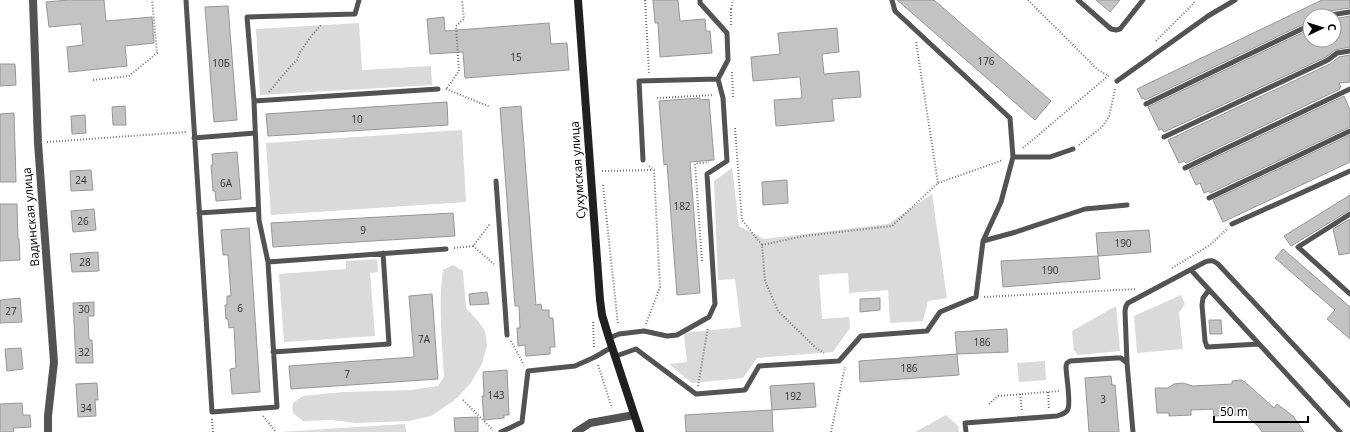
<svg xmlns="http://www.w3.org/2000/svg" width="1350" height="432" font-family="'Open Sans',sans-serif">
  <rect width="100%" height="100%" fill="#fff"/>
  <path fill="#dadada" d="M359,23L362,70L431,66L432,85L260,95L256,29Z
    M462,130L466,202L271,215L266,143Z
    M732,168L739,226L764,239L888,224L932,194L947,298L928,301L923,321L890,323L888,290L849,293L848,273L819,275L822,319L849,317L850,328L833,352L757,358L743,378L692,383L669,364L687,362L684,333L741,327L735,279L718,280L714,181Z
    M377,259L378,272L370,273L375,336L284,342L279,274L346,269V261Z
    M453,265L463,271L466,308L478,321L485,331L487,345L482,364L470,384L456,399L431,416L409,421L356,423L331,420L303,421L293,413L292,407L294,402L303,396L343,392L412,390L438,386L444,377C442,341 438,305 443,270Z
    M1181,295L1185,304L1179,313L1183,349L1137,353L1134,316Z
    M1116,306L1120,351L1078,355L1074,350L1072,331Z
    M1045,361L1046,380L1019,382L1017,363Z
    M946,415L958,426L959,432H915Z
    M405,424L406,432H280Z"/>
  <path fill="#c3c3c3" stroke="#979797" d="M69,0H104L106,21L152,17L154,43L125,46L127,66L69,72L67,47L83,45L81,24L49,27L46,2Z
    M653,0H678L680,21L705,19L706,31H710L712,53L660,57L658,23H655Z
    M897,0H934L1051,101L1035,120Z
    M1096,0H1120L1110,12Z
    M1322,0H1350V8L1323,12L1320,16H1310V21L1145,100L1144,98L1142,99L1137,89Z
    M228,6L237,120L214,122L205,7Z
    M1350,16V47L1335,50L1326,57L1164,132L1162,129L1159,130L1148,107L1310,29V40H1334V19Z
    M444,17L445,31L549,23L551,44L567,43L569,70L465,78L463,52L430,54L427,19Z
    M837,28L839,52L822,54L824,74L859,71L861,97L832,99L834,121L776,126L774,100L802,98L800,77L753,81L751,57L780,54L778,33Z
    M1350,55V82L1339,83L1341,87H1339L1340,89L1186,163L1184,161L1179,163L1168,140L1330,64L1339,57Z
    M0,64H15L16,85L0,86Z
    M1344,96L1350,110V127L1210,193L1209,191L1204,193L1200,183L1196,185L1189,170Z
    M700,98V100L709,99L714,160L690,162L700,293L677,295L667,164L664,165L659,101Z
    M447,102L448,125L268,136L266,114Z
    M125,106L126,125H113L112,107Z
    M521,106L536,305L541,304L542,310H549V318H553L555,347H550V354L526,356L525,345L518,346L517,328H520L519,306H515L500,108Z
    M14,113L16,182H0V114Z
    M85,115L86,133L72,134L71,116Z
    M1350,135V162L1223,222L1213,200Z
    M237,152L241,199L216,201L215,191H213L211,165H213L212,154Z
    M91,170L93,190L71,191L70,171Z
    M787,180L788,203L763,205L762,182Z
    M1350,195V210L1291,246L1284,236Z
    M0,204H17L18,239H19L20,260L0,261Z
    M94,209L96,230L73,232L71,211Z
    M453,213L455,236L273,247L271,223Z
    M1350,219V253L1339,255L1333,229Z
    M249,228L260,392L232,394L230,369L236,368L234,327L229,328L228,319H226L225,305H227V296H231L228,255H223L221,230Z
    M1149,230L1151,252L1098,256L1096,233Z
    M1283,249L1350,307V339L1327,319L1335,310L1275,258Z
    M98,252L99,271L72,272L70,254Z
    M1098,256L1100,279L1003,287L1001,261Z
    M487,292L489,304L470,305L469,294Z
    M432,294L438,379L291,389L289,366L414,357L409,296Z
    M20,298L22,322L0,323V300Z
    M880,298V310L860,312V299Z
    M94,302V316H88L89,340H92L93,363H76L73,303Z
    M1209,320H1221L1222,334H1210Z
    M1007,329L1008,352L957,354L955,332Z
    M21,348L23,369L7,371L5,349Z
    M957,354L959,375L860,382L859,361Z
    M507,370L509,415H504V418L484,420L482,396H484L483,372Z
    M1111,376L1112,385H1115L1119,432H1089L1085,378Z
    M1241,380L1245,382L1274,408L1277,404L1293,416L1304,432H1262L1259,427L1242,412L1236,415L1214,416L1213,409L1191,410V415L1169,416V413H1157L1155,388H1168L1174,384L1183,383L1193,386L1232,384V381Z
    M97,383L98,400H95L96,416L78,417L76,384Z
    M814,383L816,407L772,410L770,386Z
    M22,403L23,415H30L31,427L13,428L14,432H0V404Z
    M772,410L773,432H686L685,415Z
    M478,417V432H455L454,418Z"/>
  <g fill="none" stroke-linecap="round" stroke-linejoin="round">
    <path stroke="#757575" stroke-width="2" stroke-dasharray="1 2" stroke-linecap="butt" d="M645,0L649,73
      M1028,0L1098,70L1109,76
      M731,9V25
      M731,9L733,0
      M1156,41L1194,3V0
      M732,72L733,97
      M93,80L129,76L157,53L152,0
      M447,88L459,71L456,26L464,19L462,0
      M446,89L490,107
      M269,92L290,67L297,60L300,52L312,35L322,24
      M657,98L714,95
      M735,128L742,220L762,245L765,281L778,311L817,349L824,353
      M47,142L186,132
      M1079,145L1102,127L1109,117L1115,89
      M1023,148L1108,76
      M602,171L653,170
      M938,183L1003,160
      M603,185L618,325
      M762,245L804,236L892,226L938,183L916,42
      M473,246L494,264
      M454,248L473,246L490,224
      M702,261L695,164L709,162
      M1172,268L1210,245L1227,229
      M984,297L1136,289
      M593,322L594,347
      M646,324L660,287L654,170L648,165
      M511,341L524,365
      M598,365L612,408
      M698,386L708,327
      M1048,392L1049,409
      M1020,394L1022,411
      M463,400L493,430
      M989,404L998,396L1060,391
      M263,416L276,432
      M212,419L213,432
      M831,432L845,367"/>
    <path stroke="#535353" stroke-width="5" d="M186,0L212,412L277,407L268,262
      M359,0L355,14L247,17L254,101L438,89
      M892,0L895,11L1010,118L1013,157L1001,202L983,241
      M1078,0L1111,29L1116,30L1120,29L1143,0
      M1324,16L1350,12
      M1117,81L1208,16L1235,0
      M254,101L259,220L268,262L446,249
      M1146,104L1310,25
      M1164,137L1328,60L1337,53L1350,51
      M194,138L255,133
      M1013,157H1050L1073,149
      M643,160L639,81L718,79L728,60L727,33L700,3V0
      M1185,168L1350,89
      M496,181L507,335
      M1209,198L1350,131
      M199,213L258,209
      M1350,214L1298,247L1350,294
      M1232,224L1350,171
      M1191,270L1340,432
      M1209,290L1203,298L1202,305L1205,341L1207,347L1259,344
      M609,338L619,334L644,331L667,336L677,335L709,317L715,304L707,174L727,161L723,98L718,79
      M273,352L389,344L383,253
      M616,356L636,349L696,394L745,390L759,366L839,361L861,336L927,331L940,312L976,297L983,241L1016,232L1085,209L1127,205
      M1127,363L1125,311L1126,306L1128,303L1205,262C1211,260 1213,260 1218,264L1350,405
      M501,432L522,422L528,371L575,366L595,357L612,347
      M966,432L965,423L1057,416C1062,414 1066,414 1068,409C1071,401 1066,376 1066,366L1067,363L1070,361L1116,358H1121L1127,363L1133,432"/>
    <path stroke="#535353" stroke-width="8" d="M33,0L38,143L54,362L48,416V432
      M576,432L590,423L634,415"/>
    <path stroke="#202020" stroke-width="8" d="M578,0L600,300L602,315L609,338L640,432"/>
  </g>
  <g text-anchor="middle" stroke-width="3" stroke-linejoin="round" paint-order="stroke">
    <g font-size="10" fill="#313131">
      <text x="516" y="61">15</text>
      <text x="986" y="65">176</text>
      <text x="221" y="67">10Б</text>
      <text x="357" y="123">10</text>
      <text x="81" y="184">24</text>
      <text x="226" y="187">6А</text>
      <text x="682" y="210">182</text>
      <text x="83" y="225">26</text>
      <text x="363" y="234">9</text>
      <text x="1123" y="247">190</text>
      <text x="85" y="266">28</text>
      <text x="1050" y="274">190</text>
      <text x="240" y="312">6</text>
      <text x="84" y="313">30</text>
      <text x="11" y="315">27</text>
      <text x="424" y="343">7А</text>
      <text x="982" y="346">186</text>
      <text x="84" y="356">32</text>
      <text x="909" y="372">186</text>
      <text x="347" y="378">7</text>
      <text x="496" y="399">143</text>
      <text x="793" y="400">192</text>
      <text x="1103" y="403">3</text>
      <text x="86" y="412">34</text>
    </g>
    <g font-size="12" fill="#000" stroke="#fff">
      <text transform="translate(578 170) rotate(-94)" y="4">Сухумская улица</text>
      <text transform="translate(31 217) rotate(-95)" y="4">Вадинская улица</text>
    </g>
  </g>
  <g transform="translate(1322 28) rotate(86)"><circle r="19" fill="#ffffff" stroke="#999999"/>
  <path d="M0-3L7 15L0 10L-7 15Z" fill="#000000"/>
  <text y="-6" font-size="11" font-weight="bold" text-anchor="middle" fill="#000000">С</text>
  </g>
  <path d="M1214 416v6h94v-6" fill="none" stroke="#000000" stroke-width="2"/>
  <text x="1220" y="416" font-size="12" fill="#000000" stroke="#ffffff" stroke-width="3" paint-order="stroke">50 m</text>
</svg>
